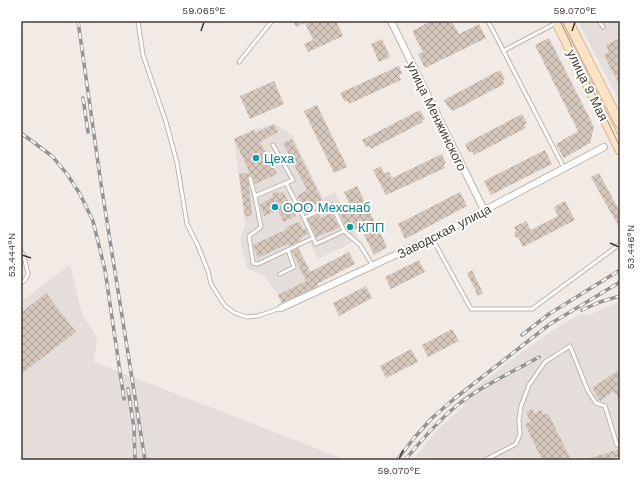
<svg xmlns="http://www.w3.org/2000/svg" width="641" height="481" font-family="'Work Sans',sans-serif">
  <defs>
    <pattern id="building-cross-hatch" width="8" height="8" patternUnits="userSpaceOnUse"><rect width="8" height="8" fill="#d6c7bd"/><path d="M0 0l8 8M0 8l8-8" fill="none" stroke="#afa39a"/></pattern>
  </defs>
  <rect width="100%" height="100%" fill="#f2ebe5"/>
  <path fill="#e4ddda" d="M578,21H620V102Z
    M275,124L292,135L323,198L335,192L357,237L353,242L318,259L309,241L298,246L318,286L281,304L277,293L264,276L247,268L240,240L245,225L234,138L255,129Z
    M70,264L82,314L97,337L94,362L346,460H21V302Z
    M620,301V460H413L437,430L464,406L459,400L521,353L559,326L581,314L587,316Z"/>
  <path fill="url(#building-cross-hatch)" d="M293,21H336L343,36L308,52L304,44L313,40L305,23L296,27Z
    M431,21H452L459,34L479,24L486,38L425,68L418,54L423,52L412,31Z
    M549,38L594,127L590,143L564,158L556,144L578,131L535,45Z
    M620,38V86L604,55L609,52L606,45Z
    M382,39L390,57L379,62L371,44Z
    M399,66L402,74L399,75L401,80L349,104L347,100L345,102L340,93Z
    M500,70L505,79L503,80L504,84L453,111L448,107L444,100Z
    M274,81L284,104L250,119L240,96Z
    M317,105L347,167L334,173L304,111Z
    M420,110L425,119L422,120L423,122L371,149L369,146L366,147L362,140Z
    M522,114L527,123L524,125L526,128L474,155L472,151L469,153L465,144Z
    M274,124L278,132L260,142L277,174L255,184L252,176L250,175L248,176L252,215L245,217L239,174L250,173L234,139L254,130L256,133Z
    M292,139L322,200L304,211L297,196L307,190L283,143Z
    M545,150L552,164L491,195L484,181Z
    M442,154L446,163L444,164L445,168L386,195L373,170L381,166L384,173L389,172L392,178Z
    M599,173L620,212V229L591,177Z
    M357,186L387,247L374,255L360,226L350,232L346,225H345L339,213L351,207L344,192Z
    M278,191L279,194L283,192L296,216L284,222L278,210L264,216L260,204L273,197L272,193Z
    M460,192L467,206L405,239L398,224Z
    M565,201L575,220L523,247L518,237L516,238L514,232L516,231L514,227L526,221L531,230L558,216L554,207Z
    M332,213L339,228L316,237L308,219L319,214L320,218Z
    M299,222L303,230L305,228L308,234L300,238L301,240L296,243L289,246L287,244L258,258L253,245L287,229L286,227Z
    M298,248L310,272L349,252L355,264L317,284L318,286L282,303L278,295L306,281L292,251Z
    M419,260L425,272L391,289L385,277Z
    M472,270L483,293L478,296L467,273Z
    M366,286L372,298L339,316L333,303Z
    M46,293L76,332L21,374V313Z
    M452,329L459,341L428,357L422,345Z
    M411,349L418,362L386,378L380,366Z
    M620,369V401L614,391L600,401L592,388Z
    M532,409L534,414L541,410L543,415L548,413L571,460H542L525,424L531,422L526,412Z
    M620,449V456L605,460H587V459Z"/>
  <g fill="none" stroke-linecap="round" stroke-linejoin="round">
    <defs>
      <path id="service" d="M138,21L143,55L166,122L177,163L187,224L198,246L208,271L211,284L225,306L235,313L247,317L258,316L281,308
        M488,21L564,168
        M599,21L603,27
        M503,51L556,23
        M239,62L272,21
        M273,145L293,180L286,183L304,218
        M250,178L255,196L286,183
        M255,196L261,227L249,236L253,263L258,264L313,238
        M344,231L316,244L304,218L332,205L344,231L360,245L373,266
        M432,238L471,309H532L620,244
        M21,251L24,256L28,274L25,280L21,283
        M280,274L294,267L288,250
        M485,460L516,444L520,434L519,420L521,406L529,385L545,362L570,346L588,391L596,403L605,406L617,445L620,444"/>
      <path id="minor" d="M391,21L484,210
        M281,308L432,238L604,147"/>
      <path id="secondary" d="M556,21L620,150
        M568,21L620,124"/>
    </defs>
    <use href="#service" stroke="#c0b4ab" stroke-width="5"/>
    <use href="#minor" stroke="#c0b4ab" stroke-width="8"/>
    <use href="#secondary" stroke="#d3b798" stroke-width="11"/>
    <use href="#service" stroke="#fff" stroke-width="3"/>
    <use href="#minor" stroke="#fff" stroke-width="6"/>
    <use href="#secondary" stroke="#fce3c4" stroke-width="9"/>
    <path stroke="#949494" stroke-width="1" d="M560,21L620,147"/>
    <defs>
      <path id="rail" d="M78,21L101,184L145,460
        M83,98L88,132
        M21,133L52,156L67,174L80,194L93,221L105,270L124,399
        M582,310L600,302L620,296
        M522,335L549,314L620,270
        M128,389L134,428L135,460
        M397,460L414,438L432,418L454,399L550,324L620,282
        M405,460C420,442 436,423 454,408C477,388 511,373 539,357"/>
    </defs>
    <use href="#rail" stroke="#949494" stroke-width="3.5"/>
    <use href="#rail" stroke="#fff" stroke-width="2" stroke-dasharray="6" stroke-linecap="butt"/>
  </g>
  <path fill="none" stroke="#443b35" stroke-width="1.5" d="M201,31L204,22M572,31L575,22M610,243L619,247M22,255L31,258M399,459L403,450"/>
  <g fill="#0f9aa8" stroke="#fff" stroke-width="1.5">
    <circle cx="256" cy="158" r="4"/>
    <circle cx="275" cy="207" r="4"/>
    <circle cx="350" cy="227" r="4"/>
  </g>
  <g text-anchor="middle" stroke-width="4" stroke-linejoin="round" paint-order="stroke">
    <g font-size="13" fill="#443b35" stroke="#fff">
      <text transform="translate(588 85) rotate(64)" y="5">улица 9 Мая</text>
      <text transform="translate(437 116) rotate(64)" y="5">улица Менжинского</text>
      <text transform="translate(444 231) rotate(-27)" y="5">Заводская улица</text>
    </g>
    <g font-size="13" fill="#0d838f" stroke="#fff" text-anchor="start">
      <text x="264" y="163">Цеха</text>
      <text x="283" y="212">ООО Мехснаб</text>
      <text x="358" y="232">КПП</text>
    </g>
  </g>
  <rect width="641" height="481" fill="none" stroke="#ffffff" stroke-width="44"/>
  <rect x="22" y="22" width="597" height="437" fill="none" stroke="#443b35" stroke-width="1.5"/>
  <g font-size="10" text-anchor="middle" fill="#443b35">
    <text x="204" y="14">59.065°E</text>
    <text x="575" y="14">59.070°E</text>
    <text transform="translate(630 247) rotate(-90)" y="4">53.446°N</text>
    <text transform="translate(11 255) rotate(-90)" y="4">53.444°N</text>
    <text x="399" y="474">59.070°E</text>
  </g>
</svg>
